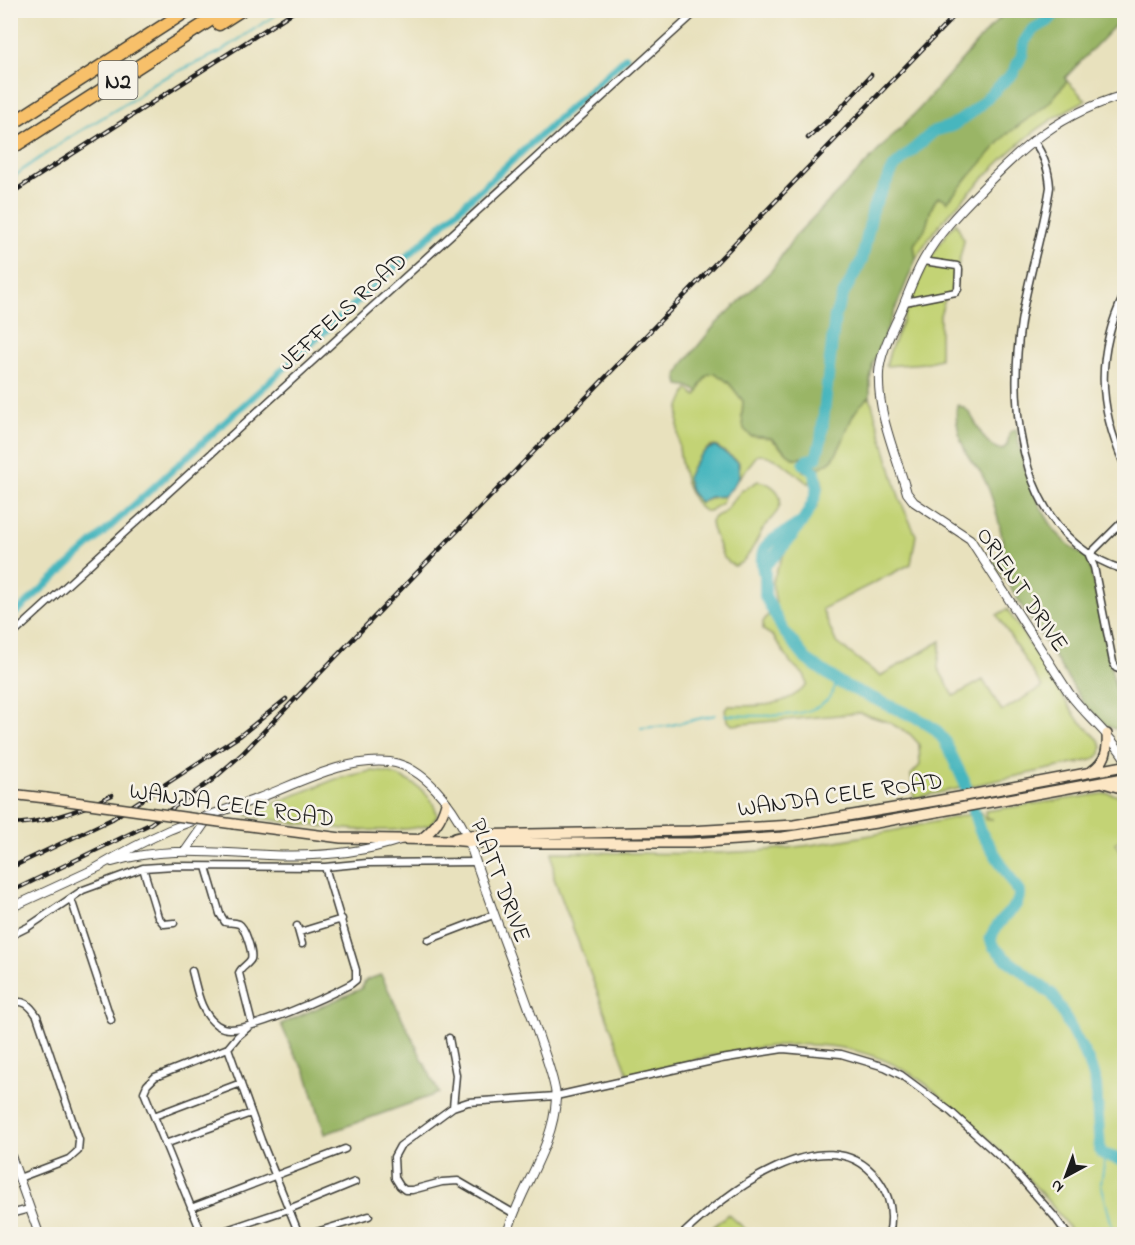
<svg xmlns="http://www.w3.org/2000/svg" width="1135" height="1245" font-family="'Indie Flower',sans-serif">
  <rect width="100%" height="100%" fill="#f7f3e8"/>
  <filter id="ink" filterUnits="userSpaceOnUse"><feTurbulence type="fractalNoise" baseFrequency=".0167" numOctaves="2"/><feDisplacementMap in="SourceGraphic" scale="12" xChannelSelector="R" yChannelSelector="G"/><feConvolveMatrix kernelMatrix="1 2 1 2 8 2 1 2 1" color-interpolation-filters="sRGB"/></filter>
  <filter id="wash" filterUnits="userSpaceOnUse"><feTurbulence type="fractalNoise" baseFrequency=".008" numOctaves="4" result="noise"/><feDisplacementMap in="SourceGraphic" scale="24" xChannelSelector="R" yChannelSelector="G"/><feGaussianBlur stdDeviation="1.35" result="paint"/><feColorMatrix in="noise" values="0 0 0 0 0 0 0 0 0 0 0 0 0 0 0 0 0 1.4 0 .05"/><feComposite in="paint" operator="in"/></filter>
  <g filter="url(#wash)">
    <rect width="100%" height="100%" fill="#e8e1bd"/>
    <path fill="#c3d375" stroke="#707848" stroke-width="1.5" d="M1067,81L1086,100C1035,126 1010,150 971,191C950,212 931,232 916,259L914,245C917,239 923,234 925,229C930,217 929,207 938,197L943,198L947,201L1006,135L1049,103Z
      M956,222L964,241L957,270L955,287L945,299L940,315V359L925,363L886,366L890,351C909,307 924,258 956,222Z
      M715,373L729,383L743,401L742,417L751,436L770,438L793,458L803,459L802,462L799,464L803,471L810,473L812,477L809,484C794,473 777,455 758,454L740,477L739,462L716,446L709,447C690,464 678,483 700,503L710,498L724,496L722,503L709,511H704C681,496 674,433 680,407C682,401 685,395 688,389L696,396L707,374Z
      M870,397L900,500L916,535L911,564L822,609L836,642L880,676L941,641L938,668L954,696L983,680L1002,711L1042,687L997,615L1007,609L1076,717L1099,740L1102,747L1101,754L1092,760L914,798L911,775L920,765L919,744L910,734L888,722L860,713L732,725L727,720L725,710L728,706C758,706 785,708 807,685L805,676L790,662L773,636L763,630V622L776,603L772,582L782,557L795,537L817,507L823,485L819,468C824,465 831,462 834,457C849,436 846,413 870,397Z
      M758,481C772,483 786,494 778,510C774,517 767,522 763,529C756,540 748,563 734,566L723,557L712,528L711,521L714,517L723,513L741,491Z
      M371,771C396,771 433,788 437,816L430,825C374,838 305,824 248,816L247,814L336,779Z
      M1108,793L1124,797V837L1115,843L1122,854L1124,853V1234H1073C1046,1194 1011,1160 975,1127C953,1107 931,1085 904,1070C818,1021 719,1054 629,1076L554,878L552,852C620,852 690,856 758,851C833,845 907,828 980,812L987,820L993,819L986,818L985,811Z
      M728,1214L751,1234H705Z"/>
    <path fill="#9ab566" stroke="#5b6841" stroke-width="1.5" d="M1007,11L1124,10V16L1065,78L1067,81L1049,103L1006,135L947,202L943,198L938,197C929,207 930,217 925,229C923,234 917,239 914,245L916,259L873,363L870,380V397C846,413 849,436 834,457C831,462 824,465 819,468L806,457L793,458L771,438L751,436L744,429L742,417L743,401L729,383L715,373L707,375L700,386L699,392L687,386L679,385L677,376L684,363L715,325L772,270L795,236L921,107L983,35Z
      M957,405C978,409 975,443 1002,450L1007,445L1010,432L1016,429L1024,466L1041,508L1055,531L1070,546L1086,557L1090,567L1122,720L1120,727L1114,729L1107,726L1084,704L993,560L1004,554C1002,530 993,494 981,473C978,468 973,464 970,459C961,446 954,420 957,405Z
      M381,975L439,1093L325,1134L306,1072L294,1054L281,1024L361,989L366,980Z"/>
    <path fill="#47b6be" stroke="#32696d" stroke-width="1.5" d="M716,447L738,462L739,476L733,487L724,496L710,497L700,502L692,494L687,478C692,466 702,448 716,447Z"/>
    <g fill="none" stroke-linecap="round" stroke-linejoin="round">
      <path stroke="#47b6be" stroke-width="2" d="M10,180L25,168L72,136L135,98L153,83L220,52L283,10
        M725,715C758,715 832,725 836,680
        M641,728L667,726L715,715
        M1103,1154L1105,1158L1101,1183L1114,1234"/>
      <path stroke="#47b6be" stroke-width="7" d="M10,618L626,57"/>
      <path stroke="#47b6be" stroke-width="12" d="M1058,10L1048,21L1032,30L1024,42L1022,55L1013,73L971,113L952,126L934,131L894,167L873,208L862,260L844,293L835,315L821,440L816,458L807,460L804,464L815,472C815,476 817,481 817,486C816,510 783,549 765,565V596L783,630L806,659L842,684L919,719L935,729L944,740L964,781L979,829L1019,892C1020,906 1009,911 1001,921C997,926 993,932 990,938L993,946L1005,958L1053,995L1089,1062L1096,1084L1100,1151L1103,1154L1124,1161
        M763,571C756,540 780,538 797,525"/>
    </g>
  </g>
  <g filter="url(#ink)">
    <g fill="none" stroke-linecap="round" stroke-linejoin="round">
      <defs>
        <path id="minor" d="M1033,140C1044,155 1049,169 1050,187C1043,233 1028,277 1021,322C1007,415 1021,538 1124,570
          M1124,295C1096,353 1098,406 1124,464
          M905,302L956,292L958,289L959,269L957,266L923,261
          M1124,520L1089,555L1094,567L1113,662L1116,668L1124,671
          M10,637L698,10
          M206,867L220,914L225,922C229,923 234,922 239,924C245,927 253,953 251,959C248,965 241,967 239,973L252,1024L238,1036L228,1048L261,1140L299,1234
          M143,868L158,917L164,924L174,923
          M71,899L111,1020
          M297,926L302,944
          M300,932L342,919
          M10,936L28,927L83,890L143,868L174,866L325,867L367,863L475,862
          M428,940L493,915
          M192,971C197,989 200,1013 217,1025C220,1027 225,1029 230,1029C256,1029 326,997 351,984L356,980V970L325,867
          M10,1003C24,999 30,1005 37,1016L79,1140L78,1151L69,1159L19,1178
          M449,1038L456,1075L453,1107
          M154,1116L241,1083
          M165,1144L251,1113
          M191,1208L345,1149
          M513,1213L458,1181L442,1182L412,1190H405L400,1186L395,1178L394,1157L400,1146L453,1107L468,1102L556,1096L721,1059L783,1049L841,1054L885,1067L901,1075L951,1112L1009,1165L1054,1216L1067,1234
          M10,1214L29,1209
          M202,1234L144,1092L147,1085L155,1077L228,1048
          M215,1234L289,1209L355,1182
          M310,1234L369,1216
          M683,1234C723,1195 827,1114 877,1178C890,1195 894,1214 889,1234"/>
        <path id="tertiary" d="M1124,95C1060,114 1025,144 979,192C958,213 939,233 924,259C914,276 908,295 900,313C892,331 880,353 879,373C877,414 896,454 907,493L914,502L970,539L1069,693C1086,716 1109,733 1124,757
          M186,850L209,817
          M112,862C164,846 214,853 268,855C311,857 358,854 400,840
          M96,868C120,854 144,841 169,830C198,818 230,809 259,798C299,783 346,757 390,762C425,767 452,806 467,835C488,903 516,969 539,1037C544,1052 556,1083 556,1098C554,1147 520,1188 507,1234
          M10,908L101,866
          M10,1153L39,1234"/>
        <path id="secondary" d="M1092,771C1106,761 1108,751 1107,734
          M1104,783L1124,789
          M10,794L46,798
          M234,824L341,838L450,840L484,843H691L783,837L876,823L1124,778
          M455,838L467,835L690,831L794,825L959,797L1124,766
          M420,840C434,829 441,821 446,803"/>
        <path id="motorway" d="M219,24L241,10
          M10,125L188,10
          M10,149L226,10"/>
      </defs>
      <use href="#minor" stroke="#3b3a34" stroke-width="9"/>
      <use href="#tertiary" stroke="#3b3a34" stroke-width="10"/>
      <use href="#secondary" stroke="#3b3a34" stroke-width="12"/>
      <use href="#motorway" stroke="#3b3a34" stroke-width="15"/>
      <use href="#minor" stroke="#fff" stroke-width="6"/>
      <use href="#tertiary" stroke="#fff" stroke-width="8"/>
      <use href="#secondary" stroke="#fce6c4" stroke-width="9"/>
      <use href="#motorway" stroke="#f7c06b" stroke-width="12"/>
      <defs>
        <path id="rail" d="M808,138L836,113L871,75
          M10,194L296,10
          M10,824C47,823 80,811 112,795
          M10,868L112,819L241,735L286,699
          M10,892L150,824L211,781L242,754L960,10"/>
      </defs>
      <use href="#rail" stroke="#1c1c1c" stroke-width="4.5"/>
      <use href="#rail" stroke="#f7f3e8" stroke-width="2" stroke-dasharray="7" stroke-linecap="butt"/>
      <defs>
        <path id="secondary-bridge" d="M46,798L234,824"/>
      </defs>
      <use href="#secondary-bridge" stroke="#3b3a34" stroke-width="12" stroke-linecap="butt"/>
      <use href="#secondary-bridge" stroke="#fce6c4" stroke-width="9"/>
    </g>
  </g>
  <g text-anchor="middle" stroke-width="5" stroke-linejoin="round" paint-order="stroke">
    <rect fill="#f7f3e8" stroke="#5e5c59" stroke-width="1.5" x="98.5" y="61" width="39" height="38" rx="4.5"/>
    <g font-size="22" font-weight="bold" fill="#1c1c1c">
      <text x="118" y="88">N2</text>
    </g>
    <g font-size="24" fill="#1c1c1c" stroke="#f7f3e8">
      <text transform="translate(342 311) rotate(-42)" y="8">JEFFELS ROAD</text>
      <text transform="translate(1023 589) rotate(56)" y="8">ORIENT DRIVE</text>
      <text transform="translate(840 794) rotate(-8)" y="8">WANDA CELE ROAD</text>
      <text transform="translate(232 804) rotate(8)" y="8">WANDA CELE ROAD</text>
      <text transform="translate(501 880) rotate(69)" y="8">PLATT DRIVE</text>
    </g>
  </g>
  <rect width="1135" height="1245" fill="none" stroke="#f7f3e8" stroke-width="36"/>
  <g transform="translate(1066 1176) rotate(221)" stroke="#f7f3e8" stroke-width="4.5" paint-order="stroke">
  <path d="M0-4.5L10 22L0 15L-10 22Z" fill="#1c1c1c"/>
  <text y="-9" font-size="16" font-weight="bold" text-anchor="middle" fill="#1c1c1c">N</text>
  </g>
</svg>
